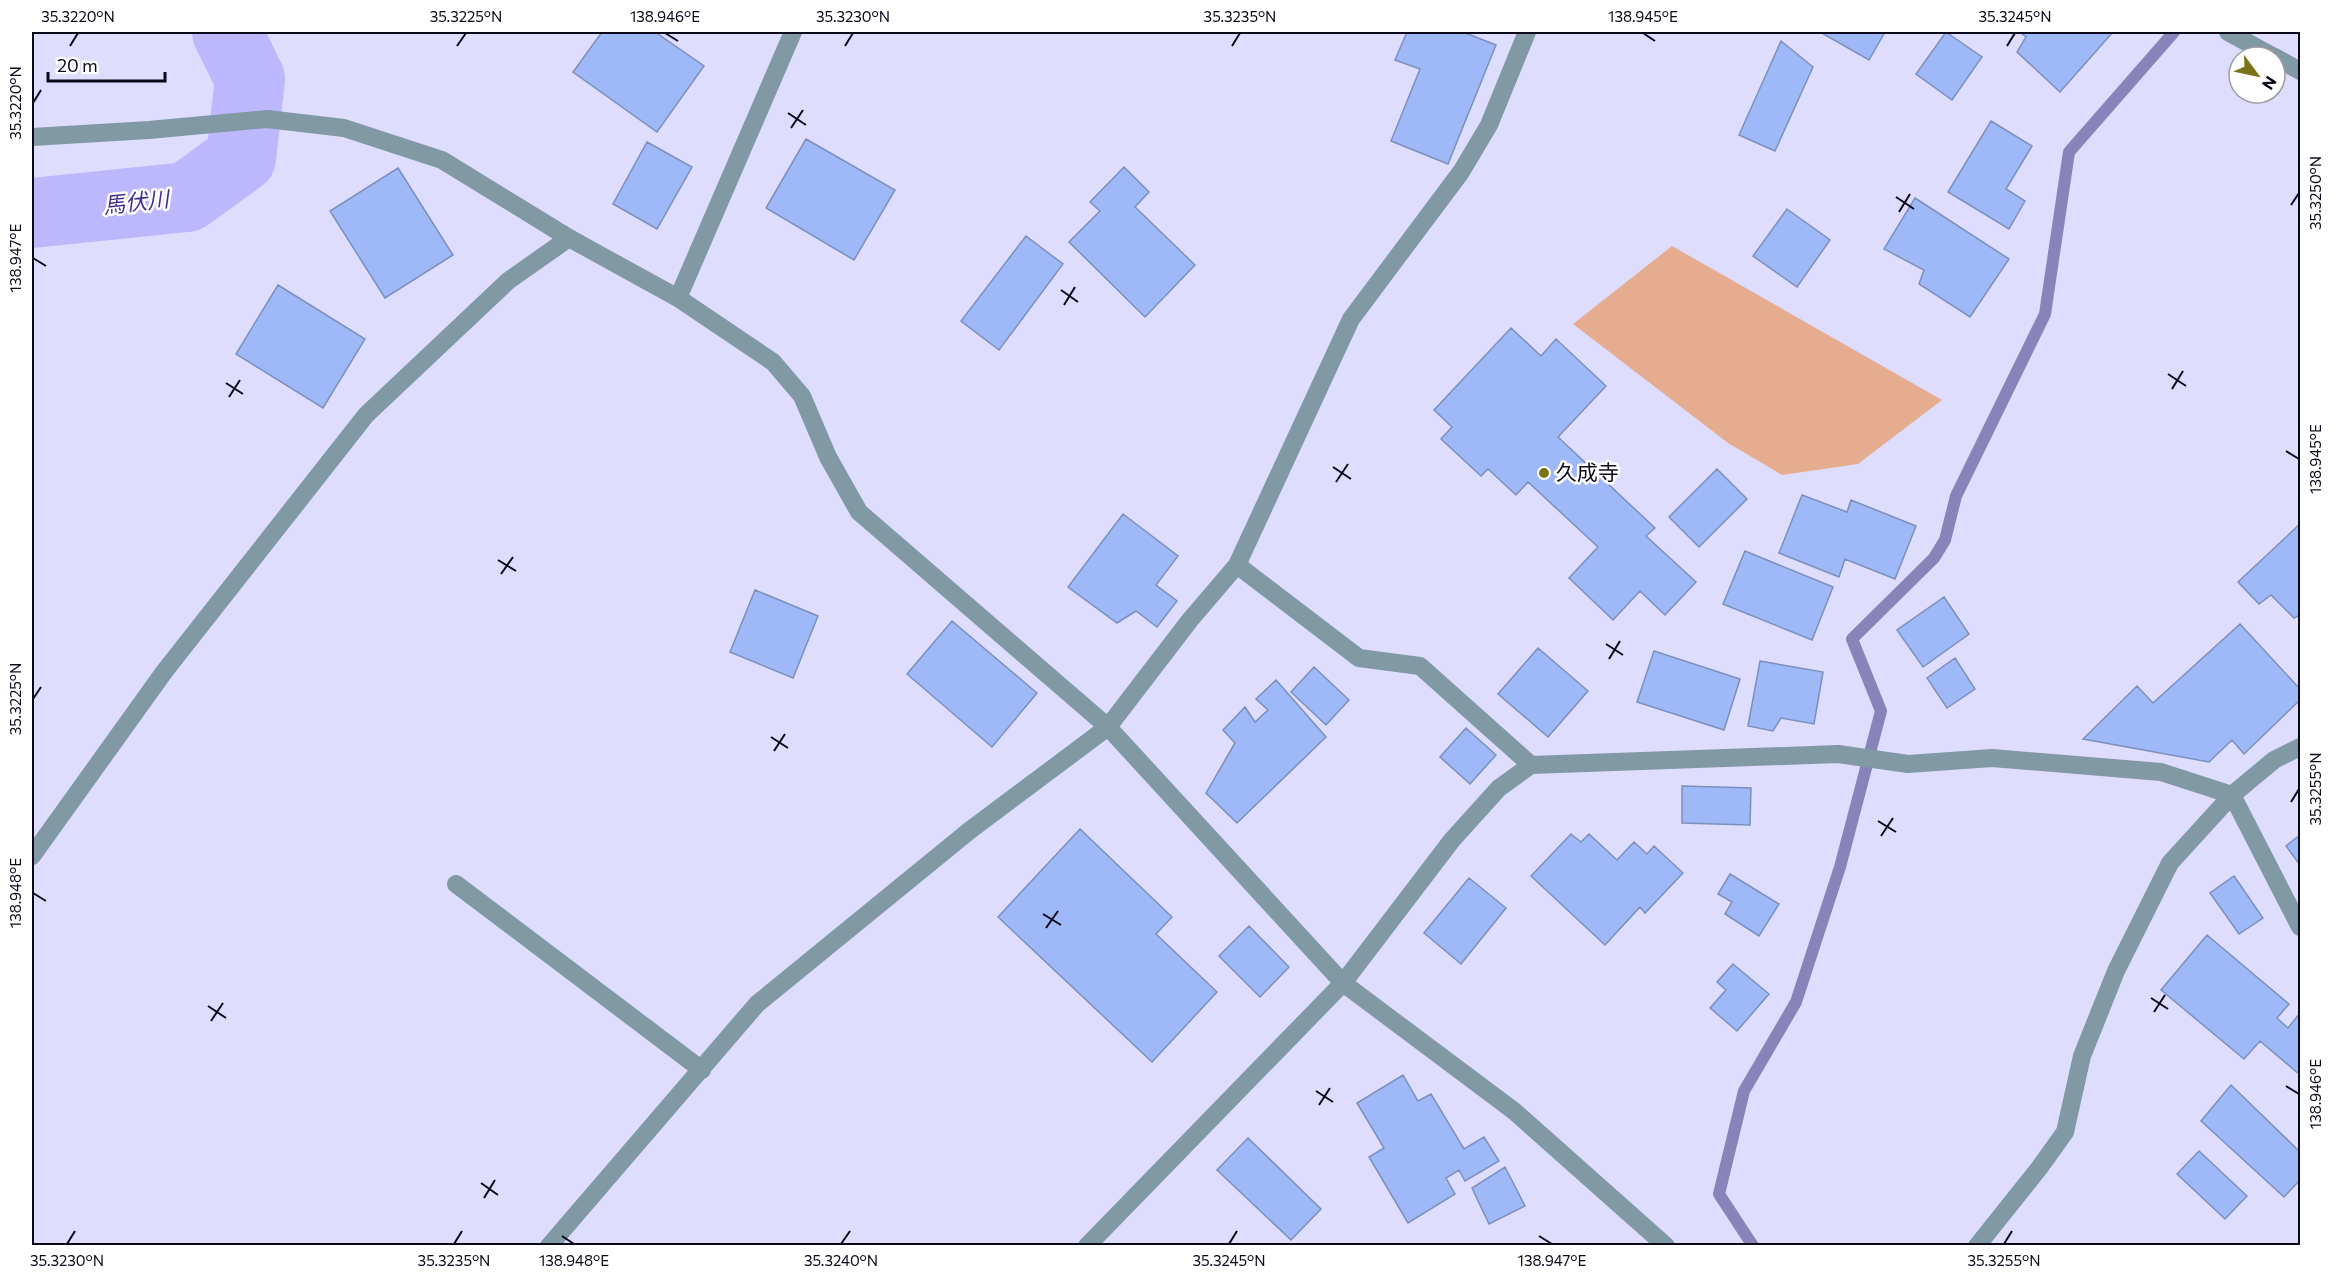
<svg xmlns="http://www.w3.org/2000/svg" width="2332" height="1277" font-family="Commissioner,'Noto Sans JP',sans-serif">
  <rect width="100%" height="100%" fill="#deddfd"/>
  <path fill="#e5ac90" d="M1672,246L1942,400L1858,464L1782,475L1728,443L1573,324Z"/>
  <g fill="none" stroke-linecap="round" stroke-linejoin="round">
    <path stroke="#8884b9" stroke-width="12" d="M1753,1246L1719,1194L1744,1091L1796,1002L1840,867L1881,711L1852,639L1934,558L1945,540L1956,496L2045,314L2069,152L2174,32"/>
    <path stroke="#bdb8fd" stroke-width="70" d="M32,213L187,197L241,158L250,79L227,32"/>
  </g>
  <path fill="#9eb8f8" stroke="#7c8fbc" stroke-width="1.5" d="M602,32H655L704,66L657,132L573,72Z
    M1407,32H1463L1496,45L1448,164L1391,141L1420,69L1395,60Z
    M1820,32H1885L1869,60Z
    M1946,32L1982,57L1952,100L1916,74Z
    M2020,32H2113L2060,92L2017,52L2026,37Z
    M1781,41L1813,67L1775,151L1739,135Z
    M1991,121L2032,146L2006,189L2025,201L2009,229L1948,192Z
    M806,139L895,190L854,260L766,208Z
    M647,142L692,167L657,229L613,204Z
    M1124,167L1149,192L1135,207L1195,265L1145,317L1069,242L1100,211L1090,202Z
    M398,168L453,255L385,298L330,211Z
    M1915,198L2009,259L1970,317L1919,284L1924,270L1884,249Z
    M1787,209L1830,240L1797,287L1753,256Z
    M1026,236L1063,264L999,350L961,321Z
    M278,285L365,339L323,408L236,354Z
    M1511,328L1541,356L1556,339L1606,386L1558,437L1655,528L1646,536L1696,582L1665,615L1640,591L1613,620L1569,578L1598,547L1528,482L1516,495L1488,469L1481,476L1441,439L1452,427L1434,410Z
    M1717,469L1747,499L1699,547L1669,517Z
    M1802,495L1847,512L1851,500L1916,526L1895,579L1845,559L1839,577L1779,553Z
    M1123,514L1178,556L1156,585L1177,601L1157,627L1136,611L1117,623L1068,587Z
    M2300,524V615L2294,618L2271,595L2259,604L2238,582Z
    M1745,551L1833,587L1812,640L1723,604Z
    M755,590L818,616L793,678L730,652Z
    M1944,597L1969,634L1923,667L1897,630Z
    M952,621L1037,693L992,747L907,674Z
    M2240,624L2300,689V700L2244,754L2232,740L2209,762L2083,739L2137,686L2153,703Z
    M1538,648L1588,691L1548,737L1498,694Z
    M1654,651L1740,679L1724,730L1637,702Z
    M1955,658L1975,689L1947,708L1927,678Z
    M1760,661L1823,672L1814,724L1781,718L1773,731L1748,726Z
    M1314,667L1349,700L1326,725L1291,692Z
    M1276,680L1326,737L1237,823L1206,793L1235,743L1223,730L1245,707L1255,722L1268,710L1256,699Z
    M1466,728L1496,755L1470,784L1440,757Z
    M1682,786L1751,788L1750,825L1682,823Z
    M1080,829L1172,917L1156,934L1217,992L1152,1062L998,917Z
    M1571,834L1581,842L1589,834L1617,860L1634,842L1647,854L1654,846L1683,873L1645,913L1640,907L1605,945L1531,876Z
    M2300,835V865L2286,846Z
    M1730,874L1779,904L1759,936L1725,914L1732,902L1718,894Z
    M2234,876L2263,918L2239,934L2210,893Z
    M1469,878L1506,908L1461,964L1424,933Z
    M1249,926L1289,967L1260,997L1219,956Z
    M2207,935L2289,1004L2277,1018L2288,1028L2300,1013V1075L2260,1041L2244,1059L2161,990Z
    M1733,964L1769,994L1737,1031L1710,1008L1726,990L1717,982Z
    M1403,1075L1418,1101L1431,1094L1464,1149L1484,1137L1499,1161L1465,1181L1459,1170L1446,1178L1455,1194L1408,1223L1369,1157L1384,1148L1357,1103Z
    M2231,1085L2300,1152V1180L2284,1197L2201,1121Z
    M1248,1138L1321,1209L1291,1240L1217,1170Z
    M2199,1151L2247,1196L2225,1219L2177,1174Z
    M1505,1167L1525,1206L1489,1224L1472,1188Z"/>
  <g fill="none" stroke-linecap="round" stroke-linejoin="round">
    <path stroke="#8099a4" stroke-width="18" d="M2228,32L2274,57
      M2275,57L2300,71
      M32,137L149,130L267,119L344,128L442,160L569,238L678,298L773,362L802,396L828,457L859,512L1108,727L1343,983L1514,1111L1666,1246
      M678,298L793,32
      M1237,565L1359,658L1420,666L1531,765
      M32,856L164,672L366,415L508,281L569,238
      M456,884L702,1070
      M549,1246L757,1004L969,831L1108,727L1190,620L1237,565L1351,319L1461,172L1489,125L1527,32
      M1087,1246L1343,983L1452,840L1499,788L1531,765L1838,754L1908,764L1992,758L2161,772L2232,795L2274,760L2300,747
      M1977,1246L2040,1167L2065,1132L2082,1056L2116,971L2170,863L2232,795L2300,927"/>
  </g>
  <path fill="none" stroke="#0b091a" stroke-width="2" d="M665,33L678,41M1643,33L1655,41M70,46L78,33M457,46L466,33M845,46L853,33M1232,46L1240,33M2007,46L2015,33M33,103L41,90M788,113L806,125M791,128L803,110M1896,197L1914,209M2291,205L2299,193M1899,212L1910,194M33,258L46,266M1061,290L1078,302M1064,305L1075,287M2168,374L2186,386M226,383L243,394M2172,389L2183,371M229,397L240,380M2286,451L2299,459M1333,467L1351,479M1336,482L1348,464M498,560L516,571M501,574L513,557M1606,644L1623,655M1609,659L1620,641M33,699L41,687M771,737L788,748M774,751L785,734M2291,802L2299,789M1878,821L1896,832M1881,836L1893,818M33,893L46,901M1043,914L1061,925M1046,928L1058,911M2151,998L2168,1009M208,1006L226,1018M2154,1012L2165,995M211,1021L223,1003M2286,1086L2299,1094M1316,1091L1333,1102M1319,1105L1330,1088M481,1183L498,1195M484,1198L495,1180M562,1236L574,1244M1539,1236L1552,1244M67,1244L75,1231M454,1244L462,1231M841,1244L850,1231M1229,1244L1237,1231M2004,1244L2012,1231"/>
  <circle fill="#787519" stroke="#fff" stroke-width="2" cx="1544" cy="473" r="6"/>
  <g text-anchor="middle" stroke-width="5" stroke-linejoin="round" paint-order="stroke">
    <g font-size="21" fill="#0b091a" stroke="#fff" text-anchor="start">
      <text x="1556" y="480">久成寺</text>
    </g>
    <g font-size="22" font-style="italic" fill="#442e8f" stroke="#fff">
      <text transform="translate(136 202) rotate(-6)" y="8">馬伏川</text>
    </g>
  </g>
  <rect width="2332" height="1277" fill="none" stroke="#ffffff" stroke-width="66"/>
  <g transform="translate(2257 75) rotate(123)"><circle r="28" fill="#ffffff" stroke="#9d9da3" stroke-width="1.5"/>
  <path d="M0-4.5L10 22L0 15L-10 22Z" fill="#787519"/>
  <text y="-9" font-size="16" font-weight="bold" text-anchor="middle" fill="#0b091a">N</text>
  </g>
  <path d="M48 72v9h117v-9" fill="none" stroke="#0b091a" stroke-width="3"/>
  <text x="57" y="72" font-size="18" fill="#0b091a" stroke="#ffffff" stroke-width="4.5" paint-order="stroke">20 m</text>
  <rect x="33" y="33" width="2266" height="1211" fill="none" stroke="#0b091a" stroke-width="2"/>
  <g font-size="15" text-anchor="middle" fill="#0b091a">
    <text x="78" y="22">35.3220°N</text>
    <text x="466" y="22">35.3225°N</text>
    <text x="665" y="22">138.946°E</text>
    <text x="853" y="22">35.3230°N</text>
    <text x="1240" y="22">35.3235°N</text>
    <text x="1643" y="22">138.945°E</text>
    <text x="2015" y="22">35.3245°N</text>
    <text transform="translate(16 103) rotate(-90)" y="5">35.3220°N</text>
    <text transform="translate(2316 193) rotate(-90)" y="5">35.3250°N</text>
    <text transform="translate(16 258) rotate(-90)" y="5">138.947°E</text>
    <text transform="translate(2316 459) rotate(-90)" y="5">138.945°E</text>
    <text transform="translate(16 699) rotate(-90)" y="5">35.3225°N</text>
    <text transform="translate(2316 789) rotate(-90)" y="5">35.3255°N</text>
    <text transform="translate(16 893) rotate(-90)" y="5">138.948°E</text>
    <text transform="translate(2316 1094) rotate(-90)" y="5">138.946°E</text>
    <text x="67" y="1266">35.3230°N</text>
    <text x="454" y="1266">35.3235°N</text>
    <text x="574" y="1266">138.948°E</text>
    <text x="841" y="1266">35.3240°N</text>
    <text x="1229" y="1266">35.3245°N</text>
    <text x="1552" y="1266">138.947°E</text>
    <text x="2004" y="1266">35.3255°N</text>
  </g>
</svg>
